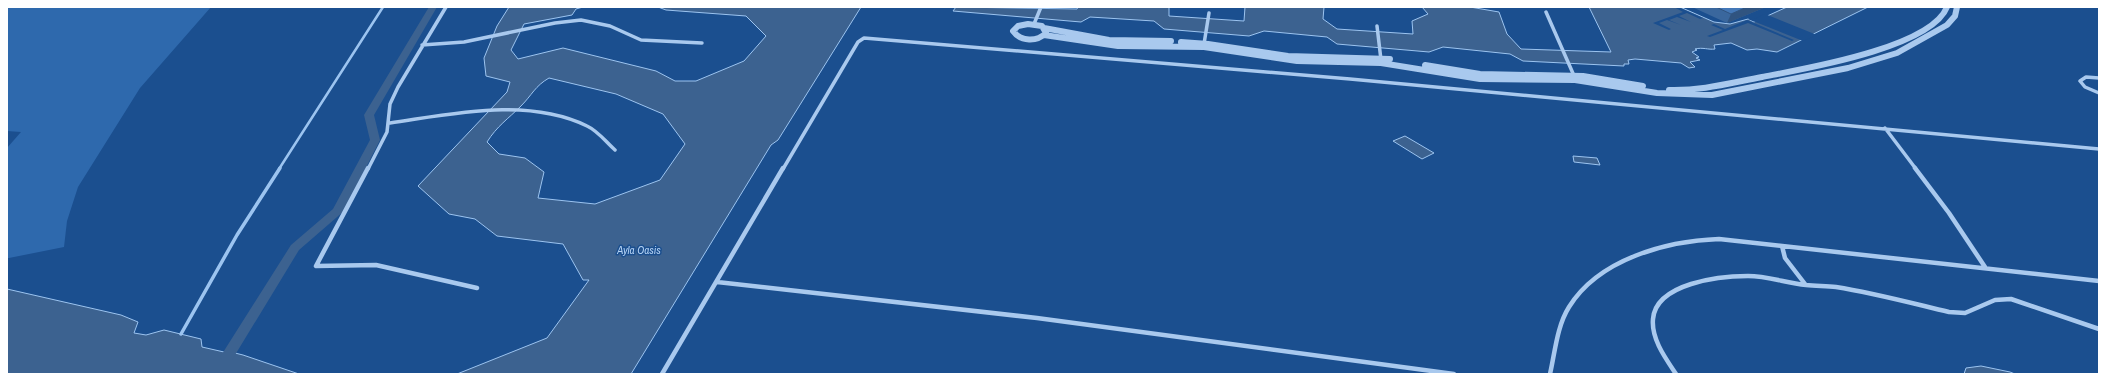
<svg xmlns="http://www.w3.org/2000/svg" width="2106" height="381" font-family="'Archivo Narrow',sans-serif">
  <rect width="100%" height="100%" fill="#1b4f8f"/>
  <path fill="#2e69ad" d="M7,7H211L140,88L78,187L67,221L64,247L9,258H7V148L21,132L7,131Z"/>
  <path fill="#3c6290" stroke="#9cc4f0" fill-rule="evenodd" d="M509,7H583L576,9L572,15L524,24L511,50L518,59L563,48L656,71L675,81H696L744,61L766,36L746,16L666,10L658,7H861L778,140L771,145L631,374H457L547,338L589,280H583L563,244L497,236L475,219L449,214L418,186L507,92L510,82L486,76L484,58L497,26ZM549,78L616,94L663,114L685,144L660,180L595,204L538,198L544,172L525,158L499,154L487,142C497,126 508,119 521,106C532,95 535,86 549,78Z
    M956,7L1077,9L1078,7H1169V16L1244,21L1245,7H1324L1323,19L1337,29L1413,34L1412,21L1428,14L1422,7H1470L1499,12L1507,34L1521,49L1611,52L1589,7H1680L1714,22L1730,24L1748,19L1754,22L1787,7H1868L1777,52L1757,49L1747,50L1731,43L1714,45L1715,49C1708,50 1703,47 1695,49L1697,50L1692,52L1699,57L1696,58L1700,60L1690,62L1695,67L1689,68L1681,63L1635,59L1628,60L1629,64H1624V66L1523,61L1510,54L1443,47L1429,52L1337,44L1327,37L1264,31L1249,36L1164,29L1154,21L1090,17L1081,22L953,11Z
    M1405,136L1434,153L1422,159L1393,141Z
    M1573,156L1597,158L1600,165L1574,162Z
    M7,289L121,315L138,322L134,333L146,335L164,330L201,339L202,347L224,352L223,357H231L235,353L243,355L299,374H7Z
    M1981,366L2010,372L2015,374H1964L1966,368Z"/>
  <path fill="#1b4f8f" d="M1674,7H1678L1703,18L1700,19L1687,13L1679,16L1691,22L1677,17L1669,20L1681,25L1667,20L1659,23L1671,29L1669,30L1653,23L1683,12Z
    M1765,14L1817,35L1803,41L1748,19H1754Z
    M1747,20L1794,40L1792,41L1748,23L1710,37L1707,36L1723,30L1711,25L1714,24L1725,29Z"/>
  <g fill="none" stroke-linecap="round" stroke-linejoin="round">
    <path stroke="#9cc4f0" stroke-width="2.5" d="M279,169L383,7"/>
    <path stroke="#9cc4f0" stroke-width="3.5" d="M181,334L237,235L280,168"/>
    <path fill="#3c6290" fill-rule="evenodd" d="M429,7H437L374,115L380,140L344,211L299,250L232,360H222L220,357L222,354L291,245L333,209L370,140L364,115Z"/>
    <path stroke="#a9c9ee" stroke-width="3.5" d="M1546,12L1575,78
      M1034,24L1041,7
      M1377,26L1381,60
      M1204,44L1209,13
      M422,45L464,42L555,23L581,20L610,26L641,40L702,43
      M2099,78L2086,77L2080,81L2085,87L2099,93
      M390,123C453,114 527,97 587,126C598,131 606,142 615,150
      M1885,128L1916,169
      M368,169L387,132L390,104L398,87L446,7
      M783,169L858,42L864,38L1350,79L2099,149"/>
    <path stroke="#a9c9ee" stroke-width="4.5" d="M368,168L316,266L376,265L477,288
      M1915,168L1949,213L1985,267
      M1782,246L1785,258L1805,284
      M717,282L1037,318L1454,374
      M662,374L783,168
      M1550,374C1555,352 1557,326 1569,307C1599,259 1666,241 1719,239L2099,281
      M1676,374C1666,359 1651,339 1653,319C1656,283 1720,276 1748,276C1768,276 1786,283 1806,285C1816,286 1826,286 1836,287C1874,293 1911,303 1949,312L1965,313L1995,300L2011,299L2099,329"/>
    <path stroke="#a9c9ee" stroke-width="6" d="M1028,24L1042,26L1046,33C1037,42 1021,42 1013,31L1018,26Z
      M1044,28L1109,40L1171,41
      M1044,35L1118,46L1204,47L1297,61L1381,63L1480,79L1575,80L1657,93L1712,95L1848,68L1897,53L1947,25L1955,16L1957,7
      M1181,42L1208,44L1288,56L1390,59
      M1425,65L1480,74L1583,76L1643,86
      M1669,90C1701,91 1730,83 1762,77C1803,69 1931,48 1947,7"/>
  </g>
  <path fill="#3a679d" d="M1692,7H1766L1727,23Z"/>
  <path fill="#305480" d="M1747,7H1766L1727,23L1731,14Z"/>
  <path fill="#4478b7" stroke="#305480" d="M1716,7H1747L1731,14Z"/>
  <g text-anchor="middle" stroke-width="3" stroke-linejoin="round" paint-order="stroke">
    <g font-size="11" font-style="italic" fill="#b5d3f5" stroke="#1b4f8f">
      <text x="639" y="254">Ayla Oasis</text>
    </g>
  </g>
  <rect width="2106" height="381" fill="none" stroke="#ffffff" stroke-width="16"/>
</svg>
